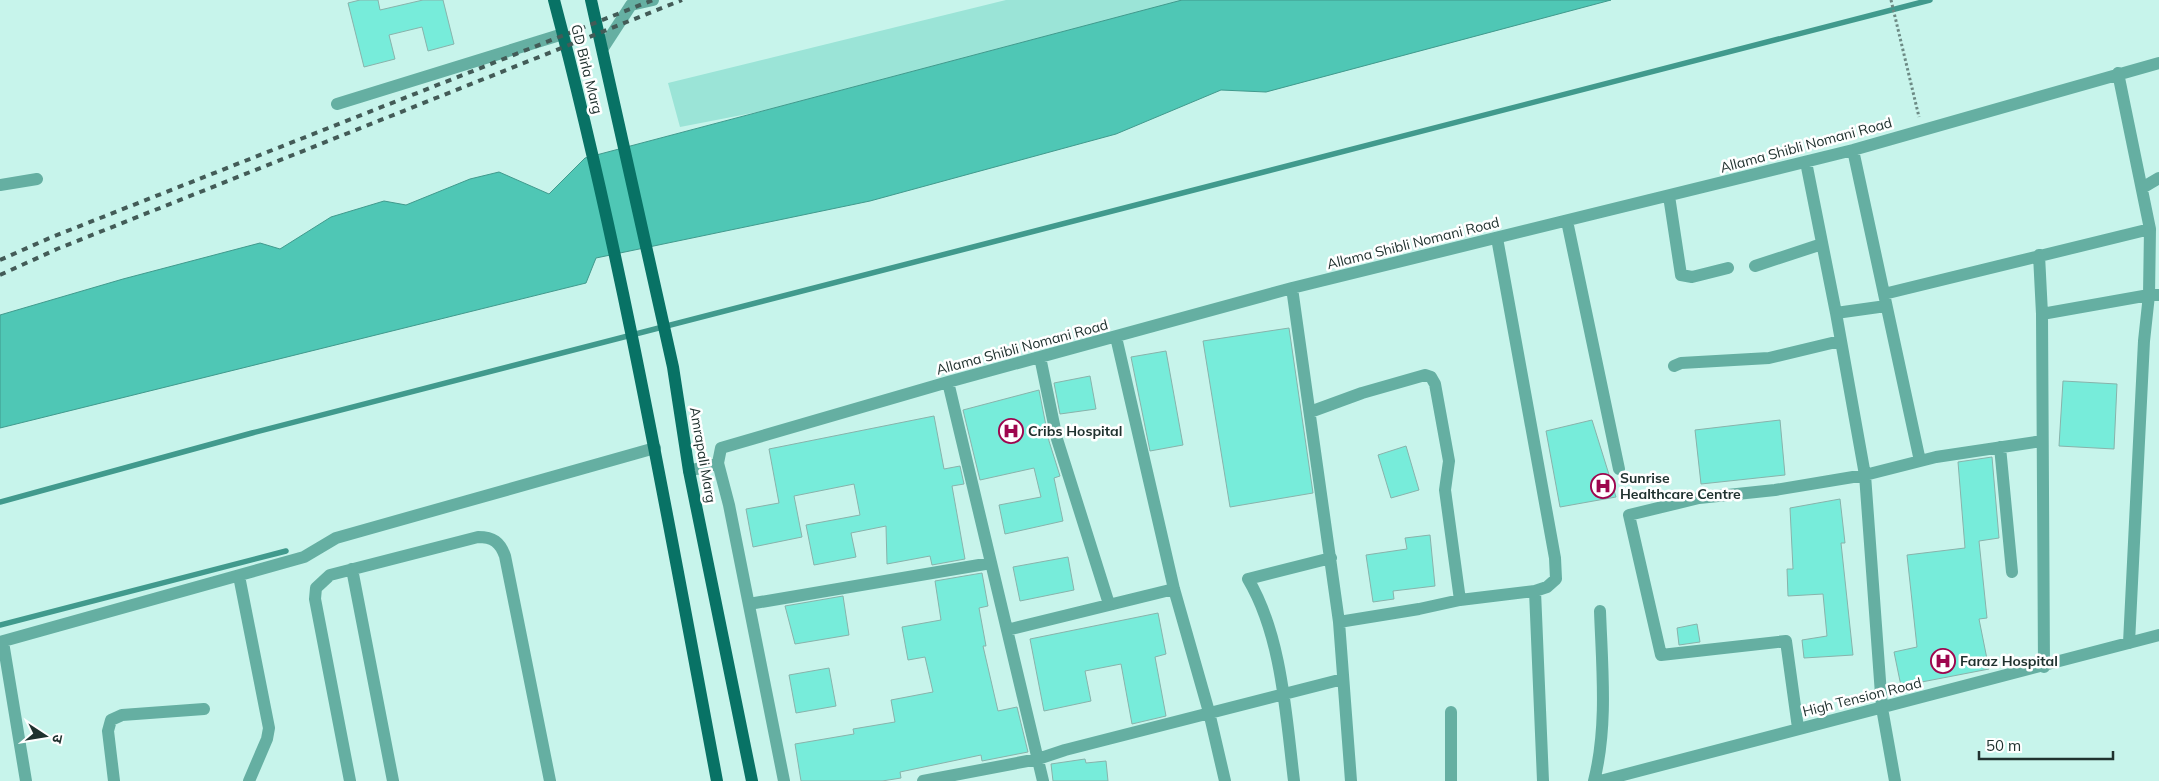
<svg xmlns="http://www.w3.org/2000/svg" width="2159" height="781" font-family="Mulish,'Noto Sans Devanagari',sans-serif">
  <rect width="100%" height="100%" fill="#c7f4eb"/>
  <path fill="#9be4d7" d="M1006,0H1286L1198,27L680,127L668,83Z"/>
  <path fill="#4fc7b5" stroke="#419a8d" d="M1182,0H1611L1266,92L1221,90L1116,134L870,201L596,258L586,283L0,428V315L123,279L260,243L280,249L331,217L384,201L406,205L470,179L499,172L549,194L585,158Z"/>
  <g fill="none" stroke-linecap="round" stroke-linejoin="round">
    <path stroke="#419a8d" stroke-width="5.5" d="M0,502L252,433L1930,0
      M0,625L286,551"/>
  </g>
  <path fill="#77ecda" stroke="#88b3ab" d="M360,0H378L380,10L423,0H443L454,44L428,51L422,27L389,35L395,59L364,67L348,3Z
    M1289,328L1313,493L1230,507L1203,341Z
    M1166,351L1183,445L1150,451L1131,357Z
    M1090,376L1096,409L1060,414L1054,383Z
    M2063,381L2117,384L2114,449L2059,446Z
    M1039,390L1049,441L1060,476L1054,478L1063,521L1005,534L999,505L1041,497L1034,468L980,480L963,410Z
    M934,416L944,469L960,466L964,484L952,486L965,559L932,565L930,556L887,564L886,526L851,533L856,557L814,565L806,525L860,515L854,484L794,496L802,537L753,547L746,509L779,503L769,449Z
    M1592,420L1616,497L1560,507L1546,431Z
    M1780,420L1785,475L1701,484L1695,430Z
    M1406,446L1419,490L1391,498L1378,455Z
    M1992,457L1999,538L1979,541L1987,618L1979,619L1989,669L1901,686L1894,652L1917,647L1907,555L1965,548L1958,462Z
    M1840,499L1845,543H1841L1853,655L1804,658L1802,640L1827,636L1823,594L1788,596L1787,569H1793L1790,508Z
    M1430,535L1435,586L1393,591L1394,599L1373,602L1366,555L1407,549L1405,538Z
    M1068,557L1074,590L1020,601L1013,567Z
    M982,573L988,606L979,608L986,646H983L998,711L1017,707L1028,752L982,761L981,755L900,772L901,778L882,781H801L795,744L854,734L853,729L895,722L891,700L933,692L925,657L908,660L902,627L941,620L935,581Z
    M843,596L849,635L795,644L785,606Z
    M1158,613L1166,654L1155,657L1166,716L1132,724L1121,664L1085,671L1091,701L1044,711L1030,639Z
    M1697,624L1700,642L1679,645L1677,628Z
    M829,668L836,706L796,713L789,675Z
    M1085,759L1086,763L1106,761L1108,781H1053L1051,764Z"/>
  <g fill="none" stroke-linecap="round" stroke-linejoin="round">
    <path stroke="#6c8a84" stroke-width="3" stroke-dasharray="2.5 2.5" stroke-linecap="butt" d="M1891,0L1919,117"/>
    <path stroke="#65afa2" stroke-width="12" d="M603,48L631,5L653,0
      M2118,73L2150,229L2149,295L2144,341L2129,643
      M337,104L563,34
      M1853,150L1920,461
      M1806,162L1836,313
      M0,185L37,179
      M2142,188L2159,178
      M1669,196L1681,275L1692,277L1728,268
      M1567,221L1619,469
      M2039,255L2042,314L2044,667
      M1755,266L1822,244
      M1292,288L1339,622L1351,781
      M1884,294L2150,229
      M1886,306L1836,313L1865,475L1882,708L1895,781
      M2042,314L2149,295H2159
      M1116,337L1174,589L1209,712L1225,781
      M1040,357L1057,439L1109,604
      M1674,366L1681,363L1769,358L1840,341
      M948,382L1043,781
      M1310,412L1362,393L1425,375L1431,377L1435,384L1449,461L1445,490L1460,600
      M2000,447L2012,572
      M689,471L718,463
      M352,569L393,781
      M239,576L269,728L267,739L249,781
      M1535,591L1543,781
      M749,604L991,563
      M1339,622L1419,609L1460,600L1535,591L1547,587L1556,579L1555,558L1497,238
      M1007,630L1174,589
      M0,642L304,557L336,538L655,448
      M3,642L26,781
      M1451,712V781
      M1798,728L1786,641L1661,655L1629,515L1699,498L1775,490L1865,475L1936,457L2042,441
      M114,781L108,731L111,720L122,715L204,709
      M350,781L315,599L316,588L330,575L478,537C493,537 500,542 505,556L550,781
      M784,781L729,505L718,463L721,448L948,382L1292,288L1853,150L2159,63
      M923,781L1038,759L1065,750L1343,679
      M1294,781C1286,716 1282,636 1248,579L1331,558
      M1594,781C1608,726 1602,667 1600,611
      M1600,781L2159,635"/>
    <path stroke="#087265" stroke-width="12" d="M554,0C622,257 668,520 717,781
      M591,0L673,367L689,471L752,781"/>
    <path stroke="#435b57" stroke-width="4" stroke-dasharray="6 6" stroke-linecap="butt" d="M0,260L52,237L653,0
      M0,275L57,249L682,0"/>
  </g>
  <defs>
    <symbol id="hospital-ring" viewBox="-11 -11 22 22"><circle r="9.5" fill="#fff" stroke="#9e064e" stroke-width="1.5"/><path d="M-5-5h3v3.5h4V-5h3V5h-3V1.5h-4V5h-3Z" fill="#9e064e"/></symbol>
  </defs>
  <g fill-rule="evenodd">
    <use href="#hospital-ring" x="997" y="417" width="28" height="28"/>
    <use href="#hospital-ring" x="1589" y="472" width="28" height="28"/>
    <use href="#hospital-ring" x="1929" y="647" width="28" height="28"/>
  </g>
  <g text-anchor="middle" stroke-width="5" stroke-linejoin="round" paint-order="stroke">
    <g font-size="14" fill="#20322f" stroke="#fff">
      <text transform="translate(587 69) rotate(76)" y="5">GD Birla Marg</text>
      <text transform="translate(1806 145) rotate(-15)" y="5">Allama Shibli Nomani Road</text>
      <text transform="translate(1413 243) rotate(-14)" y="5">Allama Shibli Nomani Road</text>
      <text transform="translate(1022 347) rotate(-15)" y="5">Allama Shibli Nomani Road</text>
      <text transform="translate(703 455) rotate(80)" y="5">Amrapali Marg</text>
      <text transform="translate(1862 697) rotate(-14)" y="5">High Tension Road</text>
    </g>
    <g font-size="14" font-weight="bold" fill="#20322f" stroke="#fff" text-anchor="start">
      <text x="1028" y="436">Cribs Hospital</text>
      <text x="1620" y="483">Sunrise<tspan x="1620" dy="16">Healthcare Centre</tspan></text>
      <text x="1960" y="666">Faraz Hospital</text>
    </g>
  </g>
  <g transform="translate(45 736) rotate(102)" stroke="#ffffff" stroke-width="4" paint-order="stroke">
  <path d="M0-4L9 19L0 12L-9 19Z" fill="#20322f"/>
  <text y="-8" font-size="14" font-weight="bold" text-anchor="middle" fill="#20322f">उ</text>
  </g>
  <path d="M1979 751v8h134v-8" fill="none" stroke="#20322f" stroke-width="2.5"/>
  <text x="1986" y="751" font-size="15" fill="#20322f" stroke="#ffffff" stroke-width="4" paint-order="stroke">50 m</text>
</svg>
